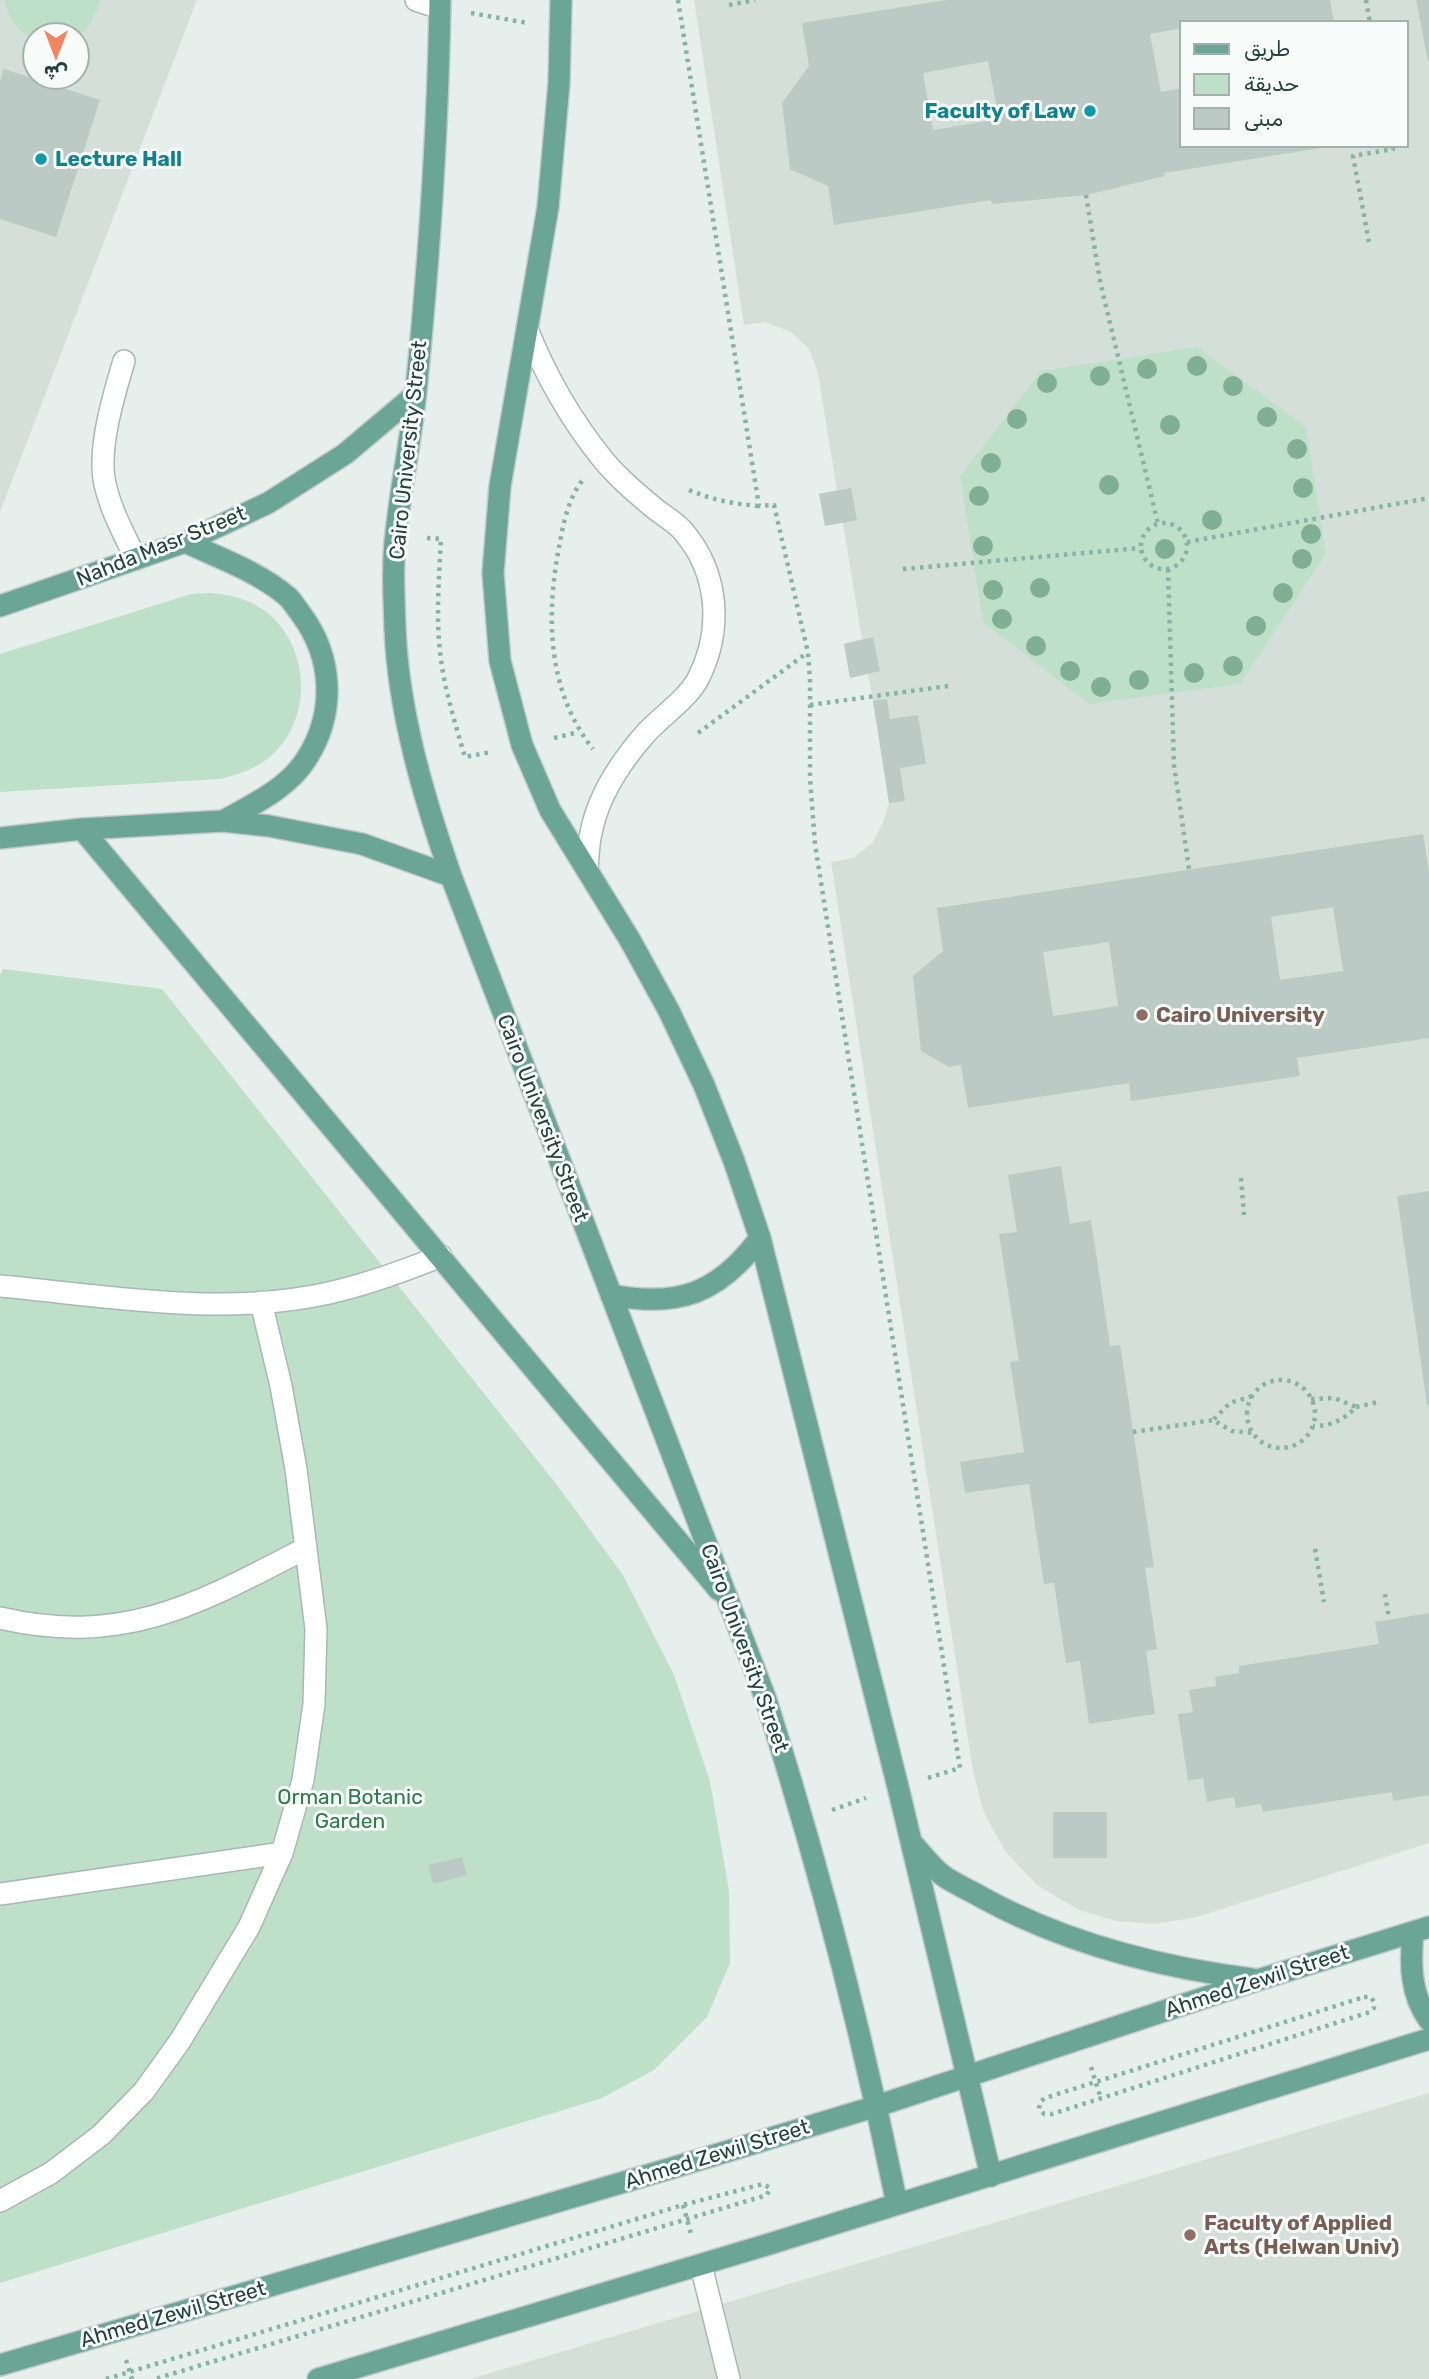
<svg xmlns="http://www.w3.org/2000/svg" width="1429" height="2379" font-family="Rubik,'Noto Naskh Arabic',sans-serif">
  <rect width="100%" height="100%" fill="#e6efeb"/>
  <path fill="#d4dfda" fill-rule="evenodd" d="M0,0H197L0,512ZM35,35H77V77H35Z
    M694,0H1429V1843L1197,1917L1154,1924L1116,1921L1079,1910L1038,1886L1005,1851L984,1813L973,1771L831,862L853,858L872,843L883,823L889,803L873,701L868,674L850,678L844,644L862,639L843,523L819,494L837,490L818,373L809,349L791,332L765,322L744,325ZM1182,23H1406V145H1182Z
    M1429,2093V2379H472L474,2378Z"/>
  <path fill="#bfe0c8" d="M5,0H101L90,25L79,35H35V40C19,31 7,19 5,0Z
    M1197,347L1306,427L1326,554L1240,684L1089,704L983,622L960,476L1041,371Z
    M211,593C223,594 235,596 247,601C307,625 319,711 273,754C258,768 240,774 220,779L0,792V654L191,594Z
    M3,969L162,989L557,1485L623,1575L674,1675L710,1781L729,1891L730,1963L707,2017L654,2070L602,2098L0,2283V975Z"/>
  <path fill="#bbcac4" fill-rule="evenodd" d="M946,0H1330L1334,23H1182V28L1150,34L1161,92L1182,88V145L1327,147L1164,173L1165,176L1086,195L992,204L991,200L834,225L828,186L790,169L782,103L809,66L802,23ZM988,61L999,119L933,130L923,73Z
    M1416,0H1429V61H1428Z
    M4,69L100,100L56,237L0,219V81Z
    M851,488L857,520L825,526L819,494Z
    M873,637L880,671L850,678L844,644Z
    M887,699L890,719L918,715L926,764L900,768L905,801L889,803L873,701Z
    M1423,834L1429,871V1038L1297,1058L1300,1076L1131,1101L1129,1083L968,1108L961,1065L949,1067L921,1051L913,976L943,951L937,908ZM1333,907L1343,971L1280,980L1271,917ZM1109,942L1118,1006L1053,1016L1043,952Z
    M1061,1166L1070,1224L1091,1220L1110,1346L1120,1345L1154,1567L1145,1568L1157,1649L1146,1651L1155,1714L1089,1724L1080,1661L1066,1663L1054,1583L1044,1584L1029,1484L965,1493L960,1462L1024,1452L1010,1362L1019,1361L999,1234L1017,1232L1008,1175Z
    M1429,1191V1405H1427L1397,1196Z
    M1429,1613V1795L1393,1801L1392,1792L1263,1812L1261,1804L1236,1808L1234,1797L1207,1802L1203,1778L1188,1781L1178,1714L1193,1712L1189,1690L1216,1686L1215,1677L1239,1673V1666L1379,1644L1375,1622Z
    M1053,1812H1107V1858H1053Z
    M462,1857L467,1875L433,1884L428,1865Z"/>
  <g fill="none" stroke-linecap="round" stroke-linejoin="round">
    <defs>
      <path id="service" d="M416,0L440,8
        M527,329C546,376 569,417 601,457C616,476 635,492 654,508C663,515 675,522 683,531C719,573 723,630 698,679C688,698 662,716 647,732C622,760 598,796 591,833C588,845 588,858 587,870
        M124,361C114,394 97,450 105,484C111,511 124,534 136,559
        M701,2265L729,2379"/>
      <path id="pedestrian" d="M0,1286C108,1296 222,1317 329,1293C368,1284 404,1271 441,1256
        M0,1618C124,1647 200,1603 306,1548
        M0,1894L282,1853
        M0,2201L51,2173L101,2135L144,2091L180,2041L249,1927L282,1853L303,1780L314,1704L316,1629L296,1469L281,1386L261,1302"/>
      <path id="primary" d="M440,0C438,131 429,261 416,391C411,439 401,486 396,533C392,564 394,597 395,628C398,711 424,798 451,876L765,1697C818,1863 862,2033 897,2204
        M561,0L559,83L548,207L500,486L493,573L500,661L522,745L550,810L630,940L669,1011L704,1085L734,1161L760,1238L898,1787L991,2176
        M185,542C219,558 259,572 288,597C293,602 297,609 301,614C333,657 336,712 307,758C289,788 252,805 223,821
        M0,606L185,542L268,503L345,454L415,395
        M82,829L719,1590
        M0,838L82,829L223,821L269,826L362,844L451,876
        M611,1295C679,1308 719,1293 760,1238
        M912,1843C922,1854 933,1869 945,1877C957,1885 971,1891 983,1898C1067,1944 1158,1967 1252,1979
        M1413,1932C1410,1963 1410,1994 1429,2020
        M0,2365L672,2168L877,2106L1258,1980L1429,1927
        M318,2379L766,2245L1429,2039"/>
    </defs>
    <use href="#service" stroke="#a8b8b2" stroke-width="24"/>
    <use href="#pedestrian" stroke="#a8b8b2" stroke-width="24"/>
    <use href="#primary" stroke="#c2cac8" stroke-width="24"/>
    <path stroke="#86b3a5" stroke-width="4.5" stroke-dasharray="3.5 5" stroke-linecap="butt" d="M678,0L759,506L774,505L808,653L810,679V778L815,844L960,1768L928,1778
      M1366,0L1370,23
      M729,5L755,0
      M471,13L528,23
      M1086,195L1100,281L1158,524
      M1369,242L1353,156L1393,149L1392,145
      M582,481C568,499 563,525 559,547C546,616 547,691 593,749
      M689,490C712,500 735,504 759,506
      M1141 546a23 23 0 1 1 46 0a23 23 0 1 1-46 0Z
      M427,538L441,539C439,577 436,615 440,652C444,688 455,723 465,757L491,752
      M1187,542L1429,498
      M903,569L1140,548
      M1168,569L1174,765L1189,869
      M810,705L948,686
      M698,733L807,653
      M554,738L579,732
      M1241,1178L1244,1215
      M1247 1414a34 34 0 1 1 68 0a34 34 0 1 1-68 0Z
      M1252,1396L1230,1403L1213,1420L1232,1431L1254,1433
      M1311,1399L1334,1398L1356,1407C1343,1420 1332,1426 1313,1426
      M1356,1407L1378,1402
      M1133,1432L1213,1420
      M1315,1549L1324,1602
      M1385,1594L1389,1619
      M832,1810L866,1798
      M1364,1997H1371L1374,2002V2008L1370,2012L1052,2114H1044L1039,2109L1040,2102L1045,2098Z
      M1091,2067L1101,2099
      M683,2205L691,2234
      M126,2360L132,2379
      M106,2379L683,2205L763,2184L770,2188L767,2195L155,2379"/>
    <use href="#service" stroke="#fff" stroke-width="21"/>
    <use href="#pedestrian" stroke="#fff" stroke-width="21"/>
    <use href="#primary" stroke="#6aa596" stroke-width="21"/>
  </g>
  <g fill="#80af93">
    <circle cx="1197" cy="366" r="10"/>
    <circle cx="1147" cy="369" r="10"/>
    <circle cx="1100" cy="376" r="10"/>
    <circle cx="1047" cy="383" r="10"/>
    <circle cx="1233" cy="386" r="10"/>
    <circle cx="1267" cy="417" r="10"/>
    <circle cx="1017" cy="419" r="10"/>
    <circle cx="1170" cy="425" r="10"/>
    <circle cx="1297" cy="449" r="10"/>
    <circle cx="991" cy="463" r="10"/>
    <circle cx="1109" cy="485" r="10"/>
    <circle cx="1303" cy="488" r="10"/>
    <circle cx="979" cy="496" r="10"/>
    <circle cx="1212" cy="520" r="10"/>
    <circle cx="1311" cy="534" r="10"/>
    <circle cx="983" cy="546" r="10"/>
    <circle cx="1165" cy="549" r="10"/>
    <circle cx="1302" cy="559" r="10"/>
    <circle cx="1040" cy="588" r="10"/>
    <circle cx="993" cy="590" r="10"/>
    <circle cx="1283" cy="593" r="10"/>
    <circle cx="1002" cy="619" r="10"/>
    <circle cx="1256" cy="626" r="10"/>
    <circle cx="1036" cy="646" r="10"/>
    <circle cx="1233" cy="666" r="10"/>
    <circle cx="1070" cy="671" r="10"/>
    <circle cx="1194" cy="673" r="10"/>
    <circle cx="1139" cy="680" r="10"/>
    <circle cx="1101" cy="687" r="10"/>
  </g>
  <g fill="#0f9aa8" stroke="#f7fbf9" stroke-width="2.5">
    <circle cx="1090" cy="111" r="7"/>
    <circle cx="41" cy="159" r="7"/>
  </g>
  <g fill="#8d6e63" stroke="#f7fbf9" stroke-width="2.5">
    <circle cx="1142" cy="1015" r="7"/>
    <circle cx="1190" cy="2235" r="7"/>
  </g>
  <g text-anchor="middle" stroke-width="6" stroke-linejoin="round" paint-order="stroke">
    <g font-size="21" font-weight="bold" fill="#0d838f" stroke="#f7fbf9" text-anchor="end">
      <text x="1076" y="118">Faculty of Law</text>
      <text x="55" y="166" text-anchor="start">Lecture Hall</text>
    </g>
    <g font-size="21" fill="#24423a" stroke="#f7fbf9">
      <text transform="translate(408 450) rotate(-84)" y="7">Cairo University Street</text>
      <text transform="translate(161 546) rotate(-22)" y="7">Nahda Masr Street</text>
      <text transform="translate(543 1118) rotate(69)" y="7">Cairo University Street</text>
      <text transform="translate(745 1648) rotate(70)" y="7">Cairo University Street</text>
      <text transform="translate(1257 1981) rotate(-18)" y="7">Ahmed Zewil Street</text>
      <text transform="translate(717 2154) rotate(-17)" y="7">Ahmed Zewil Street</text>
      <text transform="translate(173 2314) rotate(-16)" y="7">Ahmed Zewil Street</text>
    </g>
    <g font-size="21" font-weight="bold" fill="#785e54" stroke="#f7fbf9" text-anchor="start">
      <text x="1156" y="1022">Cairo University</text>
      <text x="1204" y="2230">Faculty of Applied<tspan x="1204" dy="24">Arts (Helwan Univ)</tspan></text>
    </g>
    <g font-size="21" fill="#2d7a4b" stroke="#f7fbf9">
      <text x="350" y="1804">Orman Botanic<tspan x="350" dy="24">Garden</tspan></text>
    </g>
  </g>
  <rect x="1180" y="21" width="228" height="126" fill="#f7fbf9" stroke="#a3b1ad" stroke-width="2"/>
  <rect x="1194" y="44" width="35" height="10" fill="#6aa596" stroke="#a3b1ad" stroke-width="2"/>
  <text x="1244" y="56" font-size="21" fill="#24423a">طريق</text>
  <rect x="1194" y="74" width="35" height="21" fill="#bfe0c8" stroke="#a3b1ad" stroke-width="2"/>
  <text x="1244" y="91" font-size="21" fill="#24423a">حديقة</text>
  <rect x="1194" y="108" width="35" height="21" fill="#bbcac4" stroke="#a3b1ad" stroke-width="2"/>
  <text x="1244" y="126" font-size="21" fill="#24423a">مبنى</text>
  <g transform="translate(56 56) rotate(180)"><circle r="33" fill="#f7fbf9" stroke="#a3b1ad" stroke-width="2"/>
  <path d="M0-5L12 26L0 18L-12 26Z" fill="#f4845f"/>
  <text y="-10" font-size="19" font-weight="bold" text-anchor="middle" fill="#24423a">ش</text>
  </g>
</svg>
